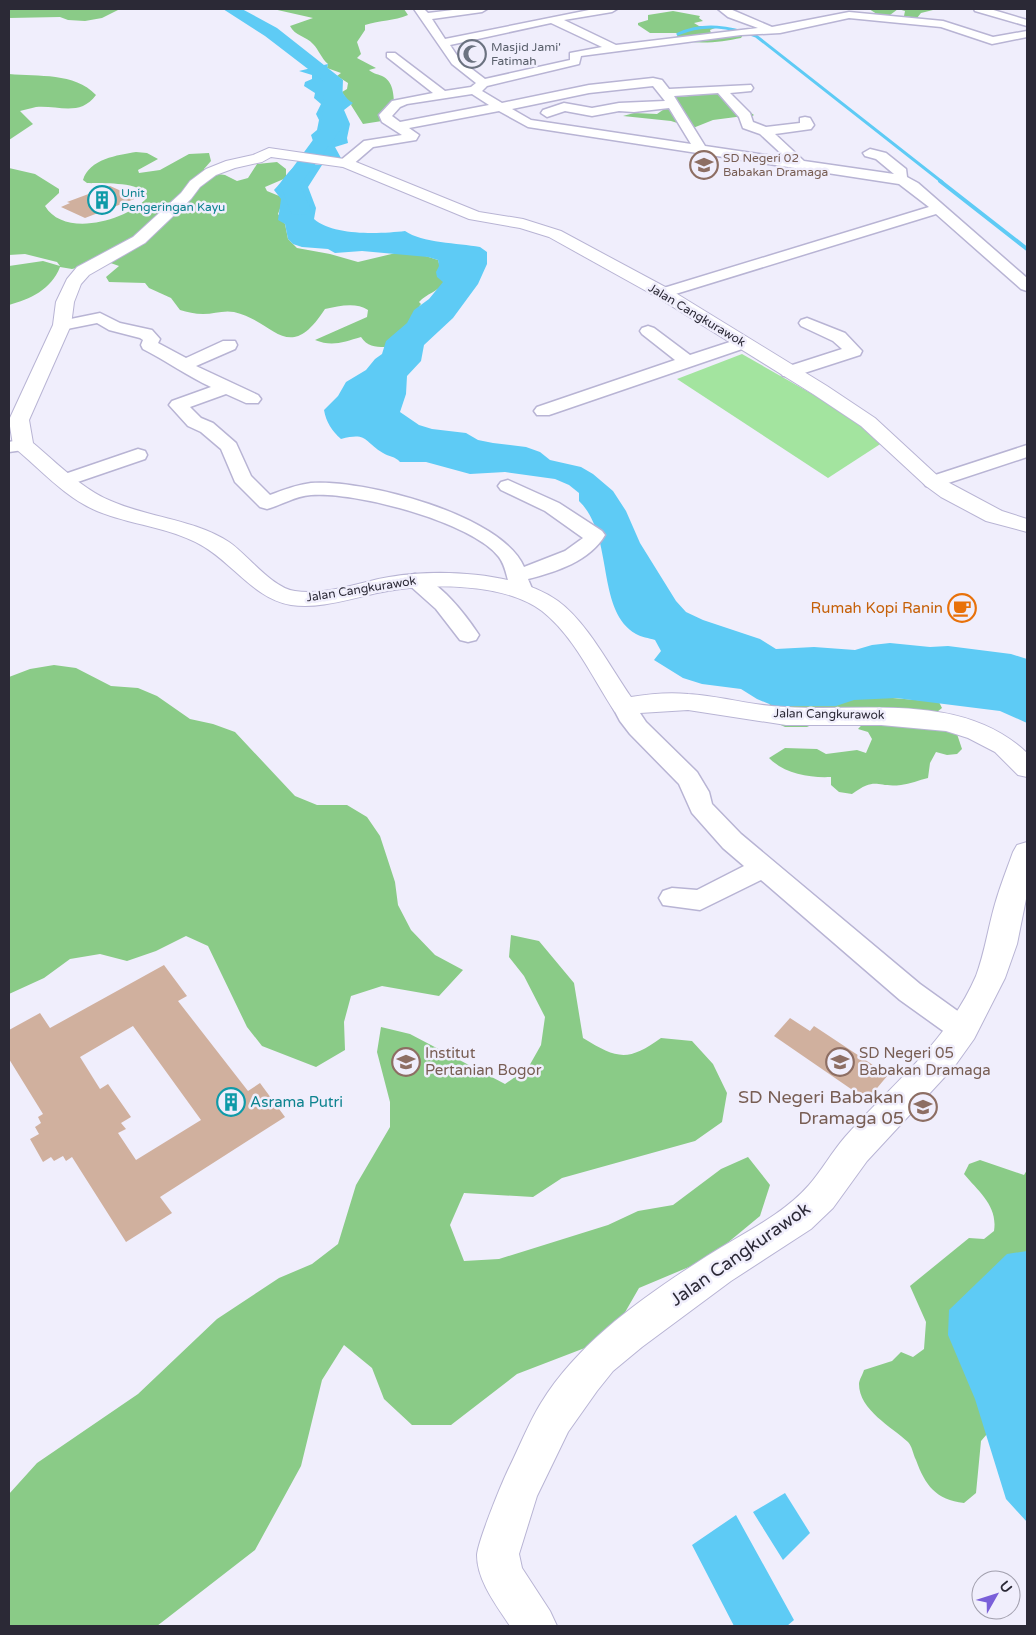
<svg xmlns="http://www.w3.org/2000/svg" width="1036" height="1635" font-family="'Varela Round',sans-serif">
  <rect width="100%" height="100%" fill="#f0eefc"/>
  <path fill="#a3e49f" d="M742,354L851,416L885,441L828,478L677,379Z"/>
  <path fill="#8acb87" d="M9,9H120L102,18L85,21L68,20L60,17L9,18Z
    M273,9H404L408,15C394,21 380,20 365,25V30L357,42L361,54L357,58L376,68L369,70C373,74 379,74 384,77C394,83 394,98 394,108L382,121L363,124L351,105L352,103L347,100L342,92L347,89L348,83L337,76L341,73L327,68L328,64C321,58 319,50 313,44C306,36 295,36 290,26L313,18Z
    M869,9H946L933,10L921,13L917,18L904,16L905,11L898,9L890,15L880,16Z
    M673,11L700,16L699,18L703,21L694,23L699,26H720L710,30L711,33L743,35L741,38C721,42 694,46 676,38L678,34L676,33H650L638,25V23L648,20V15Z
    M9,74C39,77 74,72 96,95C80,117 58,105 36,107C31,108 25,110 20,111L33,124L9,140Z
    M717,93H723L754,115L749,118L736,117L713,120L693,128L671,121L623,116L634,113L657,114L673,103L676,97C690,96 703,95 717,93Z
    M136,152L147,153L158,159L138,170L139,173L160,170L189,154L209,153L211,161L204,169V172L225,175L237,181L248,178L257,164L277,162L286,169V178L265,187L267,191L284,198L278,214L285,224L288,239L297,248L330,254L358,262L400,252H413L438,260L444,282C437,293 427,293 419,302L421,304L412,316L416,321L390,347C378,347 368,348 361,337C344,342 332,347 315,340L367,317L368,310C356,302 339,306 325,309C288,366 275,321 234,312C223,310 214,314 203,314C195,314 187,312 180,310L171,298L149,288L145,283L109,282L106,277L119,266L105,261L72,269L60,267C51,290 30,299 9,305V266L43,261L60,266L57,262L25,254L9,255V168L35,174L59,189V193L45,206C64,238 126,221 147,198L146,193C133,181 104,184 87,183L83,180C89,159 118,155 136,152Z
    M54,665L76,668L111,686L138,688L157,696L190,719L213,724L235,732L295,796L317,805H347L367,817L380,836L395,882L398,905L411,930L435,955L463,970L439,996L382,986L351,996L344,1022L345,1050L316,1067L262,1046L247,1027L208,946L186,936L156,951L127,961L100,954L70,959L44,978L9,994V677L30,669Z
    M835,693L939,702L942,708L937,712L938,719L955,728L962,749L957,754L947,755L936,752L930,763L928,778C919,780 910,784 901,785C876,788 877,776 852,794L839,792L831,785V777C809,778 785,774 769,758L785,748L817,749L826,754L857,750L866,753L872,739L868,732L858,729L872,714L822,720L807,727H785L766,718L762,710L776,700Z
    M511,935L539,941L574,983L583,1038C617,1059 628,1062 661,1038L692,1041L713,1064L727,1093L722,1122L695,1141L562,1178L533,1197L464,1193L450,1225L464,1261L499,1259L608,1225L638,1211L673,1205L721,1169L748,1157L770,1185L760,1216L708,1259L639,1288L620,1321L590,1346L517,1374L451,1425H412L384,1399L372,1368L344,1345L322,1380L301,1466L255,1550L157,1626H9V1494L37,1463L138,1394L217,1319L279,1278L312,1264L338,1244L356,1185L390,1127V1102L377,1052L381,1027L410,1034L505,1084L528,1068L541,1045L545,1017L524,976L509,957Z
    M980,1160L1024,1175L1027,1170V1253L1000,1419L981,1441L976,1493L964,1503C936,1500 925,1485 916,1460C913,1454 912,1446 908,1442C892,1427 859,1410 859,1384C859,1380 863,1374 864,1370L892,1361L901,1352L913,1357L924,1349L926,1322L910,1286L969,1238L984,1239L994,1231C998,1206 979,1192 964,1174L969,1164Z"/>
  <path fill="#5ecbf5" d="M328,64L327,68L339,78C338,87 345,99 353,103L344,110L350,124L347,138L348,143L335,147L341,158L336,161L307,156L314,144L311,135L317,130L319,120L316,114L321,104L314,98L315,93L304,86L305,82L312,79V75L299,71Z
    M299,163L322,165L308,187L316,208L314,219C333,236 380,234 405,231C422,243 458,243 480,247L487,252V264L478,284L453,318L424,345L421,361L407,376L406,394L400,412L419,425L432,429L466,433L478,440L493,443L526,447L540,452L550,460L581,467L593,474L613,491L626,511L640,543L676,601L686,612L703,620L760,639L776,649L814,647L855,650L872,645L890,643L930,647L948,646L1011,654L1027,659V723L1000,711L896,698L854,700L836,706H774L757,699L741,689L702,684L683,678L654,660L661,651L655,640C649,638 641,637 636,634C595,610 615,536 579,501V493L569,485L555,479L505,472L470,474L426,462H400C395,456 389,457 383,453C363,441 368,432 341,439C332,431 326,422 324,410L338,396L346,382L366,370L375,359L382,354L386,341L407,323L414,310L429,299L443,282L437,277L436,272L439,266L438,260L428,257L362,251L335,253L328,249L302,247L293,244L288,239L285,224L278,220L281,199L274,190C283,181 288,170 299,163Z
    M1027,1251V1522L1006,1499L975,1399L948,1335L949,1310L1007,1254Z
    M785,1493L810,1533L783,1560L753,1512Z
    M736,1515L794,1620L787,1626H734L692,1545Z"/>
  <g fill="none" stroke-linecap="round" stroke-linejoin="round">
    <path stroke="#5ecbf5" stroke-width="3" d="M678,34C704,22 730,27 756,36L942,182"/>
    <path stroke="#5ecbf5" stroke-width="4" d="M940,181L1027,249"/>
    <path fill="#5ecbf5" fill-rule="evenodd" d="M223,9H242L277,28L343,80L341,129L300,185L311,209L308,214L300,215L292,214L280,185L321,129L325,82L265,36Z"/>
  </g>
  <path fill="#d0b09e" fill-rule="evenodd" d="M110,186L137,198L85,218L61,207L70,203L67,202Z
    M164,965L187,996L178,1001L248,1091L260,1083L285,1117L160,1197L172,1213L126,1242L72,1157L66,1161L63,1156L54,1161L51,1157L43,1162L30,1139L39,1134L35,1127L41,1123L38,1117L43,1114L9,1059V1030L40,1013L50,1028ZM133,1026L201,1120L136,1160L118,1133L126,1129L121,1123L131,1117L108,1084L100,1089L80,1057Z
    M790,1018L810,1031L814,1026L888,1075L867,1100L774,1036Z"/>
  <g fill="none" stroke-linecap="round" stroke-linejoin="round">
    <defs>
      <path id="minor" d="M414,9H424L428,13L461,9H487L482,12L432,19L445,39L594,9H617L612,12L564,20L616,45L758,28L728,17L718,9H730L772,27L849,12L943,21L993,37L1027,31V37L992,44L941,27L849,18L780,33L741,35L581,56L579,64L487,86L482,91L502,103L589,85L653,78L662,80L669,89L751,85L753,88L751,91L730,93L750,113L753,122L766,127L800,123V118L805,117L810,118L814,125L811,129L775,134L804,161L894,174L876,159L865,156L863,153L870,149L886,153L906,169L907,177L918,183L1027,278V291L1021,289L936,214L669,296L663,298L655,293L657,290L929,207L899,184L528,127L499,111L409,128L419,135L416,140L373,147L351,166H341L339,163L341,160L364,141L402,135L382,122L379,115L392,101L433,93L387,57V53H395L445,91L471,87L476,83L452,64ZM551,23L602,47L570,53V60L485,79L460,60L450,45ZM653,86L665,101L619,103L592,108L564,103L543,110L541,113L547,117L565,111L592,116L619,111L634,112L669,108L691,144L531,120L512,109L589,93ZM718,93L739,117L743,128L760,134L786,158L705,146L674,96ZM472,94L489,105L400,122L392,116L400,107L407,104Z
        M974,9H990L1027,20V26L975,11Z
        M100,313L120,323L152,330L160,339L158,343L186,358L223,341H235L237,345L235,349L196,366L258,395L261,399L258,403H246L226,394L190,407L201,418L213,423L236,443L251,476L270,495C283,490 296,485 311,483C364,479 502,515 524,567L565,551L583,538L545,511L501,490L498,486L501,482L508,480L559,503L602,531L605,535C590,561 556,572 528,579L533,591L529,595L522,597L515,595C506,584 508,569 499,557C472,522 354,491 311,495C295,496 282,505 267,509L260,507L235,482L221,449L201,432L188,426L169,405L172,401L211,387C187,376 167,361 143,349L141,345L143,340L140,338L109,330L97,323L62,330L54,325L56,322Z
        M807,318L845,333L862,351L860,355L795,376H783L780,372L783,368L842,349L833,341L801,326L799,323L801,320Z
        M648,326L654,328L690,355L742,338L748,339L750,343L748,347L549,415H537L534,411L537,407L675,360L642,334L640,331L642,328Z
        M23,439L30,441L32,445L30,449L9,452V442Z
        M1027,445V457L933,488L926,486L923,482L926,478Z
        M138,449L145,451L147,455L145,459L66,486L59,484L56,480L59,476Z
        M415,574C439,580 466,615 479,635L476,640L468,642L460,640L436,609L408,584L405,580L408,576Z
        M624,698L632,701L646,722L697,772L709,792L712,804L741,834L920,984L973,1022L977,1030L973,1038L963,1042L953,1038L900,1000L761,880L700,910L663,905L659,898L663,891L672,888L697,890L744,866L723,848L692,813L679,784L630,734L620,721L612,706L616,701Z"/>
      <path id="tertiary" d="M269,148L351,160L479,212L523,219L561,231L669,289L827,386L875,418L940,478L957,487L1002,511L1027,519V532L986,521L941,497L926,486L861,426L813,394L657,297L549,237L520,228L469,219L343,167L271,157L262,162L235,168L216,175L200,187L191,199L145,243L89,275L81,284L74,302L71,325L29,420L33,443C57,463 82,489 111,501C150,518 193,519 229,542C248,555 272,588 295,591C325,596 359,582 389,577C437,569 516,571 558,601C587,622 610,667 631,697C649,694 669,692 688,694C721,696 753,706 786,707C866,712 963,692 1027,753V777L1018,775L995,752L968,738L946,731L881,725H786L688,710L624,714L615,712C593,679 574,636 542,611C505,583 432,583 388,591C357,596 322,610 291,605C254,599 232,562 201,545C169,527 131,525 97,511C66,498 41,470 16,449L13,445L9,420L53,325L56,302L67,279L77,267L133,237L181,193L190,181L206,169L226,161L253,155Z
        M1027,842V894L1017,944L1005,978L974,1039L954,1067L867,1161L833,1208L811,1229L731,1281L642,1347L613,1371L597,1391L568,1432L537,1496L519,1554L522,1568L550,1611L557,1626H510C497,1606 477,1581 477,1555C478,1541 501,1485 508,1470C519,1448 528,1424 541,1403C579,1341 646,1295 707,1256C741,1234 782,1216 809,1185C822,1170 832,1152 845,1137C891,1085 948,1041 976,976C985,952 988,928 995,904C1000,886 1007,869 1013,852L1017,845Z"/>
    </defs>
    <use href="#minor" stroke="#b8b4d4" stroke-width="3"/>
    <use href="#tertiary" stroke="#b8b4d4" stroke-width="2"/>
    <use href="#minor" fill="#fff" fill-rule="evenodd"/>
    <use href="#tertiary" fill="#fff" fill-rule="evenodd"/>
  </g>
  <defs>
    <symbol id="mosque-ring" viewBox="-11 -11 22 22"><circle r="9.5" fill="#f0eefc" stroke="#6b7280" stroke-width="1.5"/><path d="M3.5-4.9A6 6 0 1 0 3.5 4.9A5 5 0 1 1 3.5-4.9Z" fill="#6b7280"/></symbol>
    <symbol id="school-ring" viewBox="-11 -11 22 22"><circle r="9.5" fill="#f0eefc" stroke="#8d6e63" stroke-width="1.5"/><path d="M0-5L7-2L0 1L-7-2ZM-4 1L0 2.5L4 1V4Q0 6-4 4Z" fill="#8d6e63"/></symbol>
    <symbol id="building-ring" viewBox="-11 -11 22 22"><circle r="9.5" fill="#f0eefc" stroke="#0f9aa8" stroke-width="1.5"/><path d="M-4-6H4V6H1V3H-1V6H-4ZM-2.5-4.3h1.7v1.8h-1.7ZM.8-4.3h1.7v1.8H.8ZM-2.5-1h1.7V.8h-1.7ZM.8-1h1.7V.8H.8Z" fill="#0f9aa8"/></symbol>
    <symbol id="cafe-ring" viewBox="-11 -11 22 22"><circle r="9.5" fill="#f0eefc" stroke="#e8710a" stroke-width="1.5"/><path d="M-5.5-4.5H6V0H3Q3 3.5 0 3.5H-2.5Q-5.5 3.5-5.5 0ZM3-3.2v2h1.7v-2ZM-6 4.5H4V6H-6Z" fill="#e8710a"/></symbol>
    <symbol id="university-ring" viewBox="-11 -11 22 22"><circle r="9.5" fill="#f0eefc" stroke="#8d6e63" stroke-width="1.5"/><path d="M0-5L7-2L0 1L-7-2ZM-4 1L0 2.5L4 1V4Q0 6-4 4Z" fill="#8d6e63"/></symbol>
  </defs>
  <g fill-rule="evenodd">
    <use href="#mosque-ring" x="456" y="38" width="32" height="32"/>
    <use href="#school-ring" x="688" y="149" width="32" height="32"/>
    <use href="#building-ring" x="86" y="184" width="32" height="32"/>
    <use href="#cafe-ring" x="946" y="592" width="32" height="32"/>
    <use href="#university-ring" x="390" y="1046" width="32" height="32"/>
    <use href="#school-ring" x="824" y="1046" width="32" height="32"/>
    <use href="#building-ring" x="215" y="1086" width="32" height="32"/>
    <use href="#school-ring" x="907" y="1091" width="32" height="32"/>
  </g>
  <g text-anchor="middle" stroke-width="5" stroke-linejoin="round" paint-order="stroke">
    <g font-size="12" fill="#5b616d" stroke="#f0eefc" text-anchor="start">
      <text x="491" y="51">Masjid Jami'<tspan x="491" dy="14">Fatimah</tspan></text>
    </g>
    <g font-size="12" fill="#785e54" stroke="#f0eefc" text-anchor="start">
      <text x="723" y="162">SD Negeri 02<tspan x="723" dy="14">Babakan Dramaga</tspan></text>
    </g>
    <g font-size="12" fill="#0d838f" stroke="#f0eefc" text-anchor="start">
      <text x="121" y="197">Unit<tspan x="121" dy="14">Pengeringan Kayu</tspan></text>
    </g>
    <g font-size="12" fill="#2b2936" stroke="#f0eefc">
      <text transform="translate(697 315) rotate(31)" y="4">Jalan Cangkurawok</text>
      <text transform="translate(361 589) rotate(-9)" y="4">Jalan Cangkurawok</text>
      <text transform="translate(829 714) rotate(1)" y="4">Jalan Cangkurawok</text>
    </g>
    <g font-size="15" fill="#c56008" stroke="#f0eefc" text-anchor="end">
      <text x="943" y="613">Rumah Kopi Ranin</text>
    </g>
    <g font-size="15" fill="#785e54" stroke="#f0eefc" text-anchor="start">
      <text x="425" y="1058">Institut<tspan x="425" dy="17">Pertanian Bogor</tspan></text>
      <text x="859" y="1058">SD Negeri 05<tspan x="859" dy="17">Babakan Dramaga</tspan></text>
    </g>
    <g font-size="15" fill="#0d838f" stroke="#f0eefc" text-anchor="start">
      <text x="250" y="1107">Asrama Putri</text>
    </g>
    <g font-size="18" fill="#785e54" stroke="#f0eefc" text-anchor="end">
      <text x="904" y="1103">SD Negeri Babakan<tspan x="904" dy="21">Dramaga 05</tspan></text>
    </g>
    <g font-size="18" fill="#2b2936" stroke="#f0eefc">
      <text transform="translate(740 1254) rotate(-35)" y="6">Jalan Cangkurawok</text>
    </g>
  </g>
  <rect width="1036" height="1635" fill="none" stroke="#2b2936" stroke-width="20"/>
  <g transform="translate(996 1595) rotate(51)"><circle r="24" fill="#f0eefc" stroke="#a19fad"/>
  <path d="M0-4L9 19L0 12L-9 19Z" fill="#7a5fd9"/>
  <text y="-8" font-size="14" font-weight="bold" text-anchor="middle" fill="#2b2936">U</text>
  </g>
</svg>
